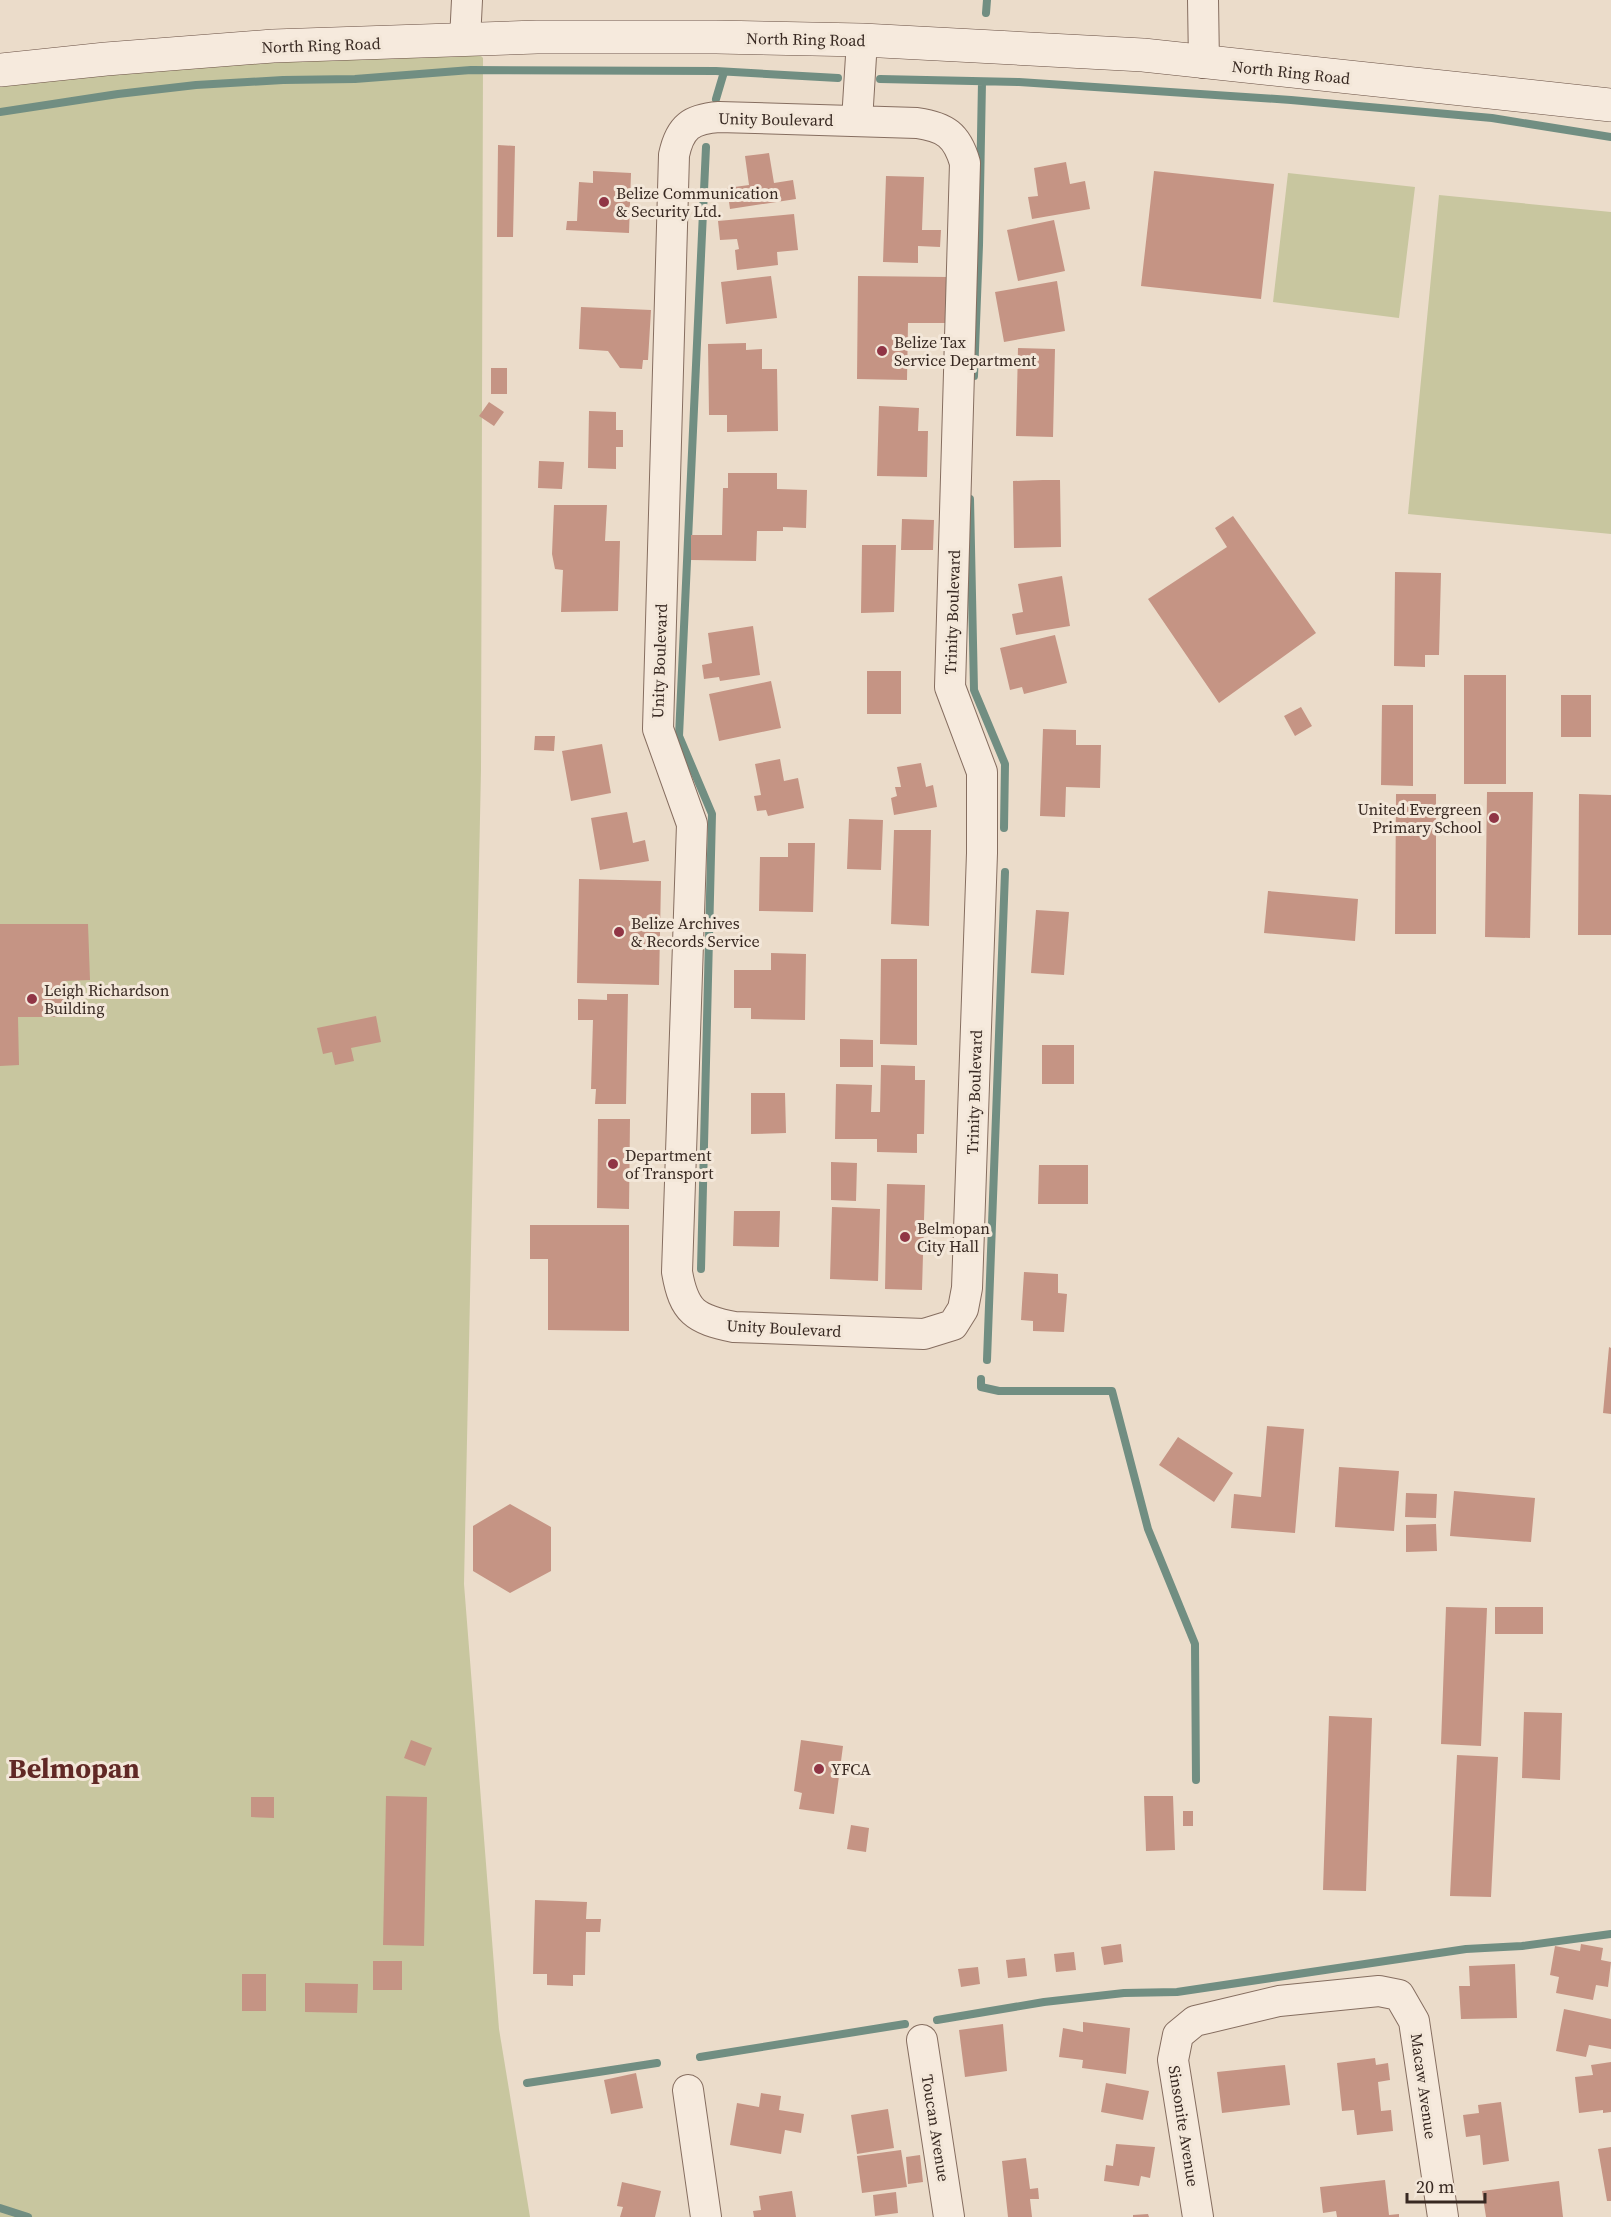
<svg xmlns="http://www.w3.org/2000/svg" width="1611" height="2217" font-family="'Source Serif 4',serif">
  <rect width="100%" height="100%" fill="#ebdcca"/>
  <path fill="#c8c69f" d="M465,40L483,58L481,770L464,1584L499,2029L530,2217H0V70Z
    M1288,173L1415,187L1399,318L1273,302Z
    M1439,195L1611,212V534L1408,514Z"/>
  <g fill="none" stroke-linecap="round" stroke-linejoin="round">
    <path stroke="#718e82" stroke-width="8" d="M986,13L987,0
      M880,79L1019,82L1291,100L1492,118L1611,137
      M716,99L724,72
      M0,112L118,94L196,85L283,80L355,79L471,70L716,71L838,78
      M974,376L979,245L982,82
      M970,499L974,690L1005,764L1004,828
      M701,1269L712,814L679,736L706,147
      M987,1360L1005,872
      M981,1379V1387L999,1391H1112L1148,1529L1195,1644L1196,1780
      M937,2020L1044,2002L1124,1993L1177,1992L1466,1949L1522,1946L1611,1934
      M700,2057L905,2024
      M527,2083L657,2063
      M0,2208L28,2217"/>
  </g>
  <path fill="#c59484" d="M498,145L515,146L513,237H497Z
    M769,153L774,183L793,180L796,199L730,209L727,188L749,185L745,156Z
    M1066,162L1070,184L1085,181L1090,209L1032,219L1028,197L1038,196L1034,168Z
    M593,171L631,173L629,233L566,230L567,221H577L579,182L593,183Z
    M1154,171L1274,184L1261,299L1141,286Z
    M886,176L924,177L922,230H941L940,247L918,246V263L883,262Z
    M794,214L798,250L777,252L778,265L737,270L735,250L739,249L737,239L720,240L718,221Z
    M1054,220L1065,271L1018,281L1007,230Z
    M771,276L777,318L726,324L721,282Z
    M858,276L948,277L947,323H908L907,380L857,379Z
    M1057,281L1065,331L1004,342L995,292Z
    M581,307L651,310L648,360H643L642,369L620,368L608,351L579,349Z
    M746,343V350L762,349V369H777L778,431L727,432V415H709L708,344Z
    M1018,348L1055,349L1053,437L1016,436Z
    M491,368H507V394H491Z
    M489,402L504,412L494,426L479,416Z
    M879,406L919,408L918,431H928L927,477L877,476Z
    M589,411L616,412V430H623V447H616V469L588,468Z
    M539,461L564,462L562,489L538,488Z
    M728,473H777V489L807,490L806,528L783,527V531H757L756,561L691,560V535H722L723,488H728Z
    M1043,480H1060L1061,547L1014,548L1013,481Z
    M554,505H607L605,541H620L618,611L561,612L563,570L555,569L552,554Z
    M1233,516L1316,633L1219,703L1148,599L1227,547L1215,528Z
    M902,519L934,520L933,550H901Z
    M862,545H896L894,612L861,613Z
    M1395,572L1441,573L1439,655H1425V667L1394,666Z
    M1062,576L1070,626L1016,635L1012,614L1023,612L1018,584Z
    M753,626L760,675L720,681L719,677L704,679L702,665L712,663L708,633Z
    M1055,635L1067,683L1024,694L1022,687L1010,690L1000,648Z
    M867,671H901V714H867Z
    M1464,675H1506V784H1464Z
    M771,681L781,728L719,741L709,694Z
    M1561,695H1591V737H1561Z
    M1382,705H1413V786L1381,785Z
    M1301,707L1312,726L1295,736L1284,716Z
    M1043,729L1076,730V745H1101L1100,788L1066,787L1065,817L1040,816Z
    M535,736H555L554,751L534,750Z
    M602,744L611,793L571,801L562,751Z
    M780,759L784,781L798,778L804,808L768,816L766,810L757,811L754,796L761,795L755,764Z
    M921,763L926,787L933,785L937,807L894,815L891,798L897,796L895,787H901L897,767Z
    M1487,792H1533L1530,938L1485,937Z
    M1396,794H1436V934H1395Z
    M1579,794L1611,795V935H1578Z
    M627,812L633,843L645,840L649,861L600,870L591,818Z
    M849,819L883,820L881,870L847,869Z
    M894,830H931L929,926L891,924Z
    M788,843H815L813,912L759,911L760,857H788Z
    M579,879L661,881L659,985L577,983Z
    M1268,891L1358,899L1355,941L1264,933Z
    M1036,910L1069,912L1064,975L1031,973Z
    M0,924H88L90,980L63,981L64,1017H18L19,1065L0,1066Z
    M771,953L806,954L805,1020L751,1019V1008H734V970H771Z
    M881,959H917V1045L880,1044Z
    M607,994H628L626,1104H595L596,1089H591L593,1020H578V999L607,1000Z
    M376,1016L381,1042L351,1048L354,1061L335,1065L332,1052L323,1054L317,1028Z
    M840,1039L873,1040V1067H840Z
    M1042,1045H1074V1084H1042Z
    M881,1065L915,1066V1080H925L924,1134H917V1153L877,1152V1139H835L836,1084L872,1085L871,1112H880Z
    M751,1093H785L786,1133L751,1134Z
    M598,1119H630L629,1209L597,1208Z
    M831,1162L857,1163L856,1201L831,1200Z
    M1039,1165H1088V1204H1038Z
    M887,1184L925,1185L922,1290L885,1289Z
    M832,1207L880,1209L878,1281L830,1279Z
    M734,1211H780L779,1247L733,1246Z
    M530,1225H629V1331L548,1330V1259H530Z
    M1024,1272L1058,1274V1293L1067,1294L1064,1332L1033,1331V1321L1021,1320Z
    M1609,1347L1611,1348V1414L1603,1413Z
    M1267,1426L1304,1429L1295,1533L1231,1528L1234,1494L1261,1497Z
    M1178,1437L1233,1473L1214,1502L1159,1465Z
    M1339,1467L1399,1471L1394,1531L1335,1527Z
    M1454,1491L1535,1498L1531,1542L1450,1536Z
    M1406,1493L1437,1494L1436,1518L1405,1517Z
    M510,1504L551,1527V1571L510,1593L473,1571V1526Z
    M1436,1524L1437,1551L1406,1552V1525Z
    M1446,1607L1487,1608L1481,1746L1441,1744Z
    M1495,1607H1543V1634H1495Z
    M1524,1712L1562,1713L1560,1780L1522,1778Z
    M1329,1716L1372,1718L1366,1891L1323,1890Z
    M411,1740L432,1748L425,1766L404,1758Z
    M801,1740L843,1746L834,1814L799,1809L802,1793L794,1791Z
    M1457,1755L1498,1757L1491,1897L1450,1896Z
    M386,1796L427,1797L424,1946L383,1945Z
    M1144,1796H1173L1175,1850L1146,1851Z
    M251,1797H274V1818L251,1817Z
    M1183,1811H1193V1826H1183Z
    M851,1825L869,1828L866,1852L847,1849Z
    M535,1900L587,1902L586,1919H601L600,1932H586L585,1975H573V1986L547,1985V1974H533Z
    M1121,1944L1123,1962L1104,1965L1101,1947Z
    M1581,1944L1603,1948L1601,1960L1611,1962L1608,1987L1596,1985L1593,2000L1556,1993L1559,1977L1550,1975L1555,1946L1580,1951Z
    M1074,1952L1076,1970L1056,1972L1054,1954Z
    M1025,1958L1027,1976L1008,1978L1006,1960Z
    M373,1961H402V1990H373Z
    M1515,1964L1517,2018L1461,2019L1459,1986H1470L1469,1966Z
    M978,1967L980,1984L961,1987L958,1969Z
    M242,1974H266V2011H242Z
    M305,1983L358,1984L357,2013L305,2012Z
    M1564,2009L1611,2019V2049L1589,2045L1586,2057L1556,2051Z
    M1083,2022L1130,2028L1126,2074L1082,2068L1083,2060L1059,2057L1063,2028L1083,2032Z
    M1003,2024L1007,2071L965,2077L959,2030Z
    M1375,2058L1376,2065L1388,2063L1390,2080L1378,2082L1381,2111L1391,2110L1393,2131L1357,2135L1354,2110L1342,2111L1337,2063Z
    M1611,2062V2112L1603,2113V2110L1579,2113L1575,2077L1593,2075L1591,2065Z
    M1285,2065L1290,2105L1222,2113L1217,2072Z
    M636,2073L643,2108L611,2114L604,2080Z
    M1106,2083L1149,2091L1143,2120L1101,2112Z
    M761,2093L781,2096L779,2110L804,2114L801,2133L785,2130L781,2154L730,2145L737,2103L759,2107Z
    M1501,2102L1509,2161L1483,2165L1480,2135L1466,2137L1463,2115L1479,2113L1478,2105Z
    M888,2109L894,2148L857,2154L851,2115Z
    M1116,2144L1155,2147L1150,2178L1141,2176L1139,2186L1104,2181L1106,2165L1113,2166Z
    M1611,2147V2201H1607L1598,2149Z
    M901,2150L907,2187L862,2193L857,2156Z
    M920,2155L923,2182L908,2184L906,2157Z
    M1026,2158L1030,2189L1038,2188L1039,2199H1030L1032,2217H1008L1002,2161Z
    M1385,2180L1389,2215L1399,2214V2217H1337L1336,2211L1323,2213L1320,2187Z
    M1559,2181L1563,2217H1486L1482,2191Z
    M622,2182L661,2191L655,2217H620L623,2207L617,2206Z
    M792,2191L796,2217H754L753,2211L761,2210L759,2196Z
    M896,2192L898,2213L875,2216L873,2195Z
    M1148,2214L1149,2217H1133V2215Z"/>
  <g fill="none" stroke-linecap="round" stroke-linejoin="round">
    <defs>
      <path id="minor" d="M1203,0L1204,63
        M465,40L467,0
        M719,117L917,123C945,127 957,135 965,163L950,687L982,772V853L967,1288L963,1309L953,1325L924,1334L734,1327C695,1319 684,1312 677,1272L692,824L658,729L674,155C680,127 691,119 719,117Z
        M857,121L862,40
        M922,2040L949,2217
        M688,2090L706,2217
        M1198,2217L1173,2060L1178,2035L1195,2021L1279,2001L1379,1991L1399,1995L1414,2021L1443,2217"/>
      <path id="secondary" d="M0,70L106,59L273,46L537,37H716L862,40L1143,55L1611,105"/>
    </defs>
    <use href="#minor" stroke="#866e60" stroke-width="32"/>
    <use href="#secondary" stroke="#684f43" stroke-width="34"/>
    <use href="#minor" stroke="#f6eadd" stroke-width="30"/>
    <use href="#secondary" stroke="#f6eadd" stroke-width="33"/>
  </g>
  <g fill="#903545" stroke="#f3e7d9" stroke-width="2">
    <circle cx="604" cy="202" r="6"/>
    <circle cx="882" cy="351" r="6"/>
    <circle cx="1494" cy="818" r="6"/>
    <circle cx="619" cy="932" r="6"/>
    <circle cx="32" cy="999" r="6"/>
    <circle cx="613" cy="1164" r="6"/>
    <circle cx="905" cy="1237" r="6"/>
    <circle cx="819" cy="1769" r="6"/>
  </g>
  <g text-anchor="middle" stroke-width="6" stroke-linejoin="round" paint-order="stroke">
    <g font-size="16" fill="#382922" stroke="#f3e7d9">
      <text transform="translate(806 39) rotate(1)" y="6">North Ring Road</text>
      <text transform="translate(321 45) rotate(-2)" y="6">North Ring Road</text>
      <text transform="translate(1291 72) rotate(6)" y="6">North Ring Road</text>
      <text transform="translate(776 119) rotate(1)" y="6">Unity Boulevard</text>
      <text transform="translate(952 612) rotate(-88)" y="6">Trinity Boulevard</text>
      <text transform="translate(659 661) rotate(-88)" y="6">Unity Boulevard</text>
      <text transform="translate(974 1092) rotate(-88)" y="6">Trinity Boulevard</text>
      <text transform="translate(784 1328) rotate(3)" y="6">Unity Boulevard</text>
      <text transform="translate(1424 2086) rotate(82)" y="6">Macaw Avenue</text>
      <text transform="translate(1184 2126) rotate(81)" y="6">Sinsonite Avenue</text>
      <text transform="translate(936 2128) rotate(81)" y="6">Toucan Avenue</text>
    </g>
    <g font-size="16" fill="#382922" stroke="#f3e7d9" text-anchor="start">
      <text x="616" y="199">Belize Communication<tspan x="616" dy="18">&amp; Security Ltd.</tspan></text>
      <text x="894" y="348">Belize Tax<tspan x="894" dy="18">Service Department</tspan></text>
      <text x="1482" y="815" text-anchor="end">United Evergreen<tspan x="1482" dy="18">Primary School</tspan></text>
      <text x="631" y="929">Belize Archives<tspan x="631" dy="18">&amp; Records Service</tspan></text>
      <text x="44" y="996">Leigh Richardson<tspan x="44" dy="18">Building</tspan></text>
      <text x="625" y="1161">Department<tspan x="625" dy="18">of Transport</tspan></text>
      <text x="917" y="1234">Belmopan<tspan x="917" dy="18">City Hall</tspan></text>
      <text x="831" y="1775">YFCA</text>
    </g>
    <g font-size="28" font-weight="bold" fill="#612825" stroke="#f3e7d9">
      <text x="74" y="1778">Belmopan</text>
    </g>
  </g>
  <path d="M1407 2193v9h78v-9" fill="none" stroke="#382922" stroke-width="3"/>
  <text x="1416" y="2193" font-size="18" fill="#382922" stroke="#f3e7d9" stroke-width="4.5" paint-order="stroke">20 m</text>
</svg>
